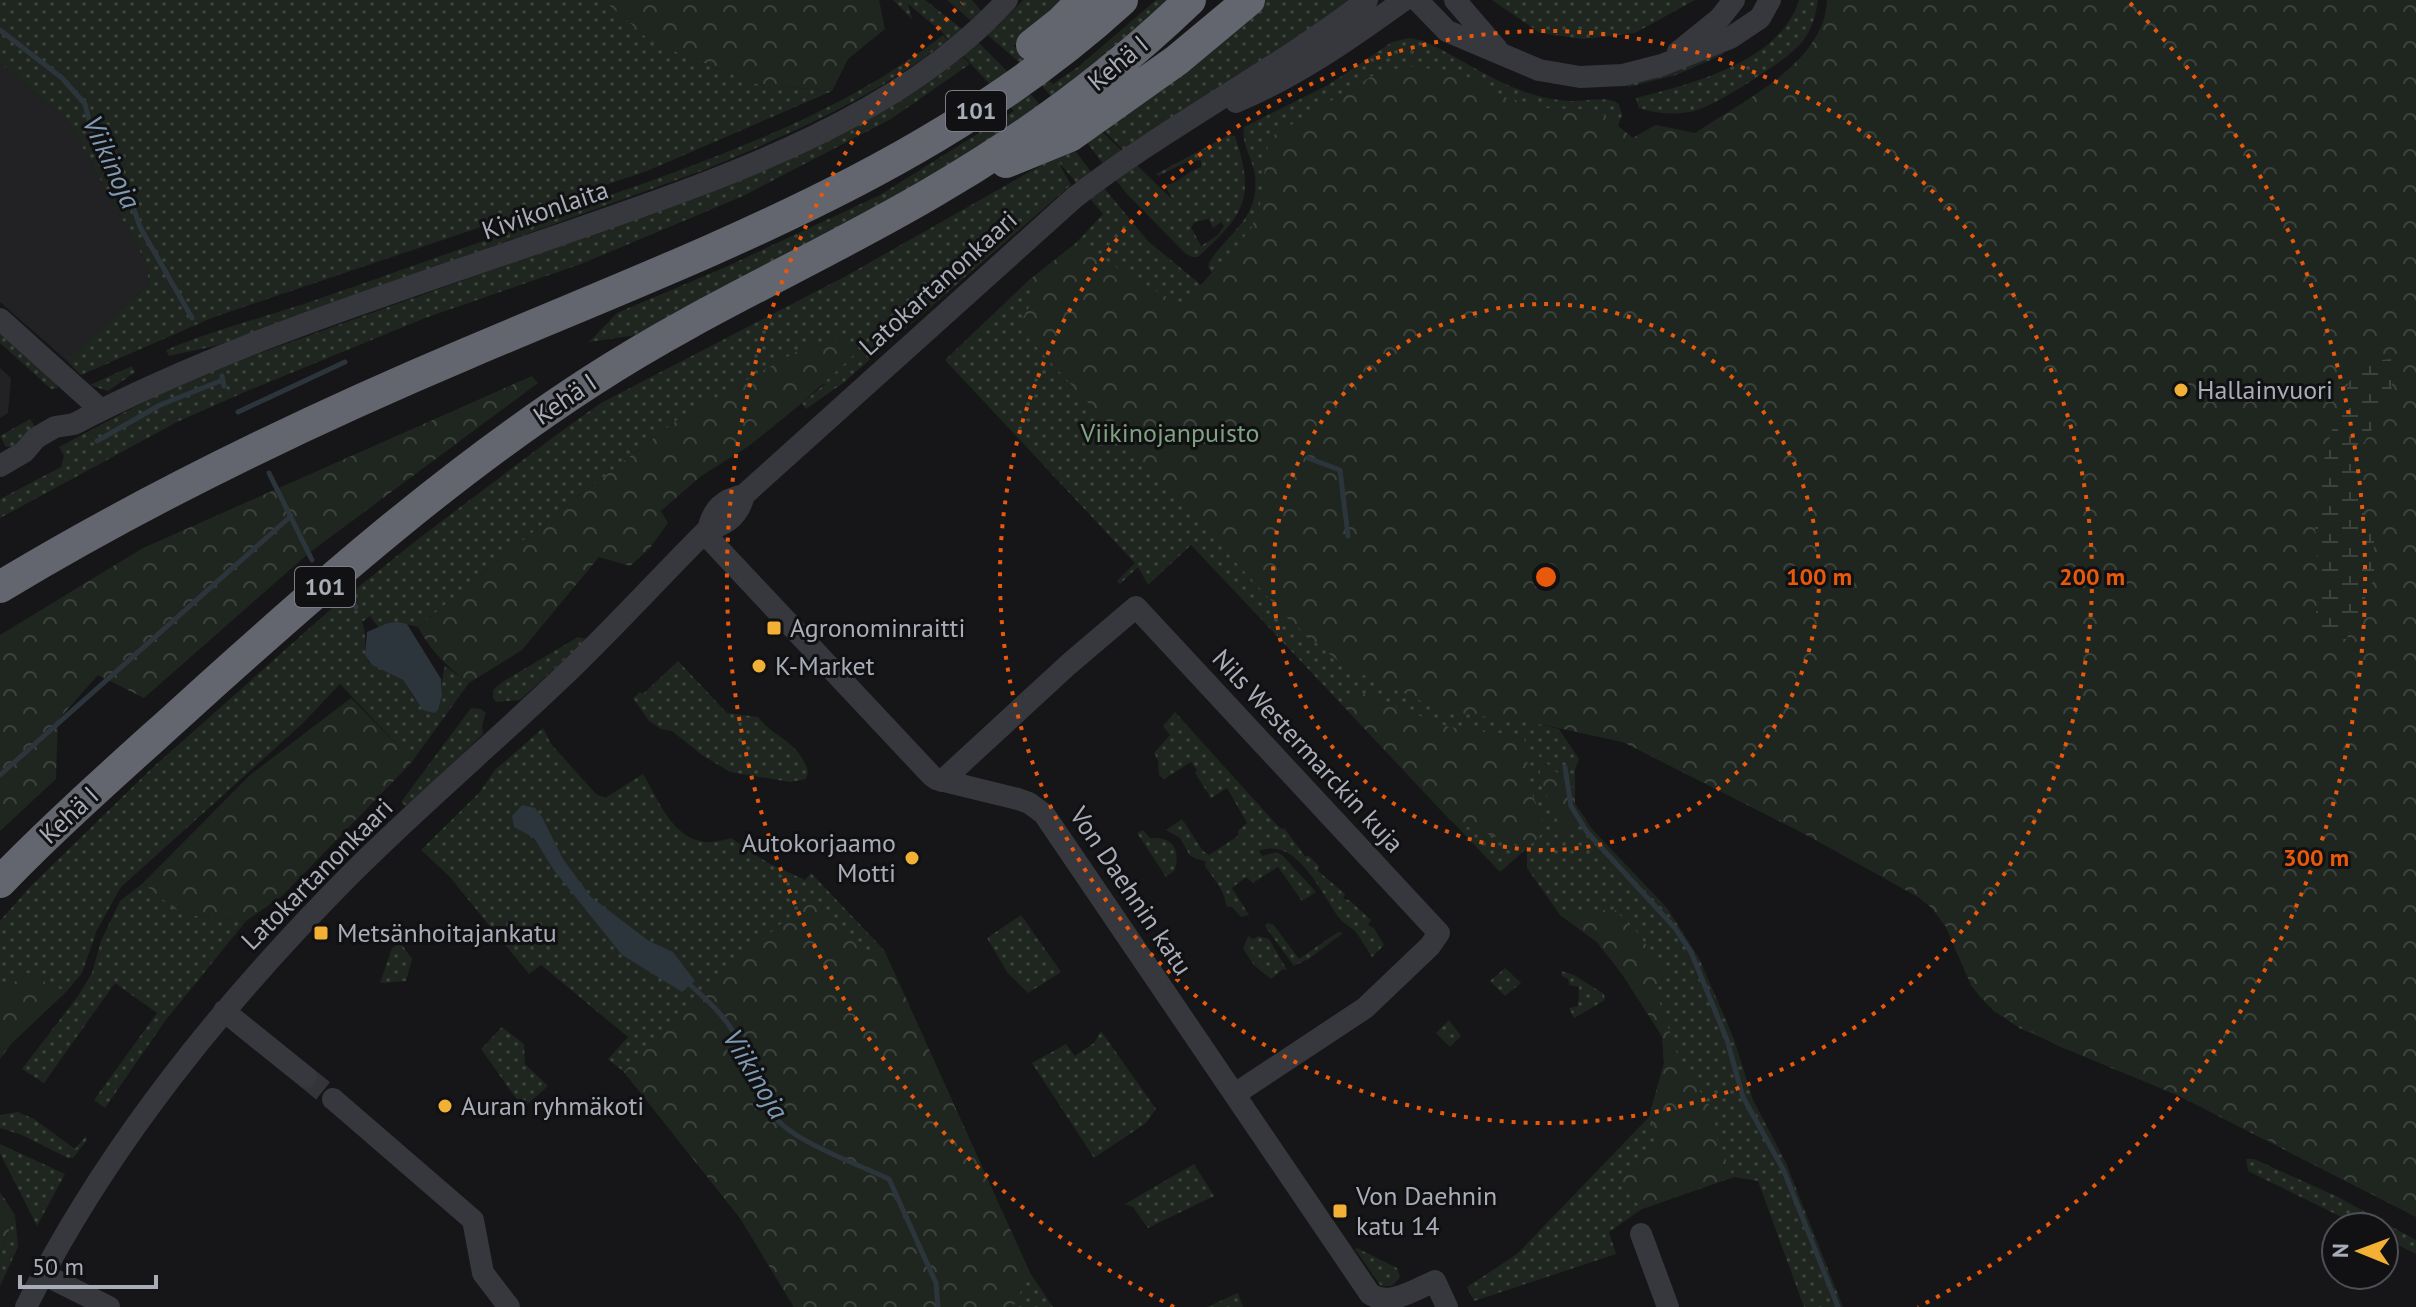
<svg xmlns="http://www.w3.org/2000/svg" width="2416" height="1307" font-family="'PT Sans',sans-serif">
  <defs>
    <pattern id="green-dots" width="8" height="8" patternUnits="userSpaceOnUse" patternTransform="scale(2)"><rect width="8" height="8" fill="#1e261f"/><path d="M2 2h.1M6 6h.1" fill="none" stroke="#3c433d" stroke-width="1.8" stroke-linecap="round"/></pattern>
    <pattern id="forest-crowns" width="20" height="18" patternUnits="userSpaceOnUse" patternTransform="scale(2)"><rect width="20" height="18" fill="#1e261f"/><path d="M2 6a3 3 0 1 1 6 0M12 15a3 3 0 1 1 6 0" fill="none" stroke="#3c433d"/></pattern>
    <pattern id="wetland-marsh" width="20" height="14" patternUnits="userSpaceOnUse" patternTransform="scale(2)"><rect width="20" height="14" fill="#1e261f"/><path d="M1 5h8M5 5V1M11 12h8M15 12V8" fill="none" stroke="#3c433d"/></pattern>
  </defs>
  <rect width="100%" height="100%" fill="#161618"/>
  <path fill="#222225" d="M0,63L68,121L146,262L149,284L66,360L0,302Z
    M0,368L11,378L8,413L0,418Z"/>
  <path fill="url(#green-dots)" fill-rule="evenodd" d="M0,0H603L652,42L757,84L832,91L647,171L214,317L81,375L66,360L149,284L146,262L68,121L0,63Z
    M893,0H925L975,39L1036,100L1099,182L1148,241L1201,285L1212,273L1208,267L1210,261C1229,232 1260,218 1255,175C1253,159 1241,145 1244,127L1328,85L1392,42L1409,38L1424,41C1473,64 1513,98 1570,101C1586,102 1606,95 1619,104L1622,115L1618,126L1632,138L1656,125L2416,1217L2177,1095L2021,1029L1994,1011L1980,997L1971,985L1946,927L1932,908L1918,897L1830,847L1623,742L1522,720L1559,729L1579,759L1575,770V804L1592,829L1667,908L1699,958L1734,1039L1753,1100L1786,1163L1843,1307H1804L1758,1181L1734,1177L1642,1209L1609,1232L1616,1254L1474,1301L1467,1287L1517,1254L1649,1117L1664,1063L1662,1036L1622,974L1597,942L1560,915L1527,868V848L1500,872L1191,545L1148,585L1138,567L1120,584L1117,581L1135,563L945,360L1028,281L1076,243L1103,214L1057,160L1071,185L843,383L806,409L802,403L825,384L680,418L555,514L418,627C403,623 393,620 379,628L370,616L362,622C368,636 362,648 369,662L403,680L415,699L438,706C443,692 441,680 445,666L469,683L411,763L403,751L340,684L302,724L121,887L97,930L82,973L66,992L27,973L0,992V921L29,888L149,771L330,610L418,539L563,430L601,403L846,276L1054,158L1022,120L889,204L647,330L636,335L589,342L617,313L728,266L880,195L1014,111L942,32L908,4L912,19Z
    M947,0H972L996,28L1023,0H1067L1014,46L1053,84L1078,67L1156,0H1173L1062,93L1173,200L1165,185C1178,184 1187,171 1201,167V160L1187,162L1158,176L1156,174L1229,135L1235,136C1256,199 1244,215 1198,257H1192L1185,253L1126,193L1049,94L1027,69ZM1209,219L1213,228L1221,222L1224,226L1218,235L1201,246L1191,227L1195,222Z
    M1266,0H1354L1123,150L1102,128L1178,73Z
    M1492,0H1695L1635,33L1583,39L1540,33Z
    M1799,0H1818C1816,14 1812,29 1803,41C1791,58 1714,107 1694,111C1676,115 1656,114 1639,108L1636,98C1692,84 1780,62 1799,0Z
    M943,35L948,40C874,98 790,134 704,170L219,345L169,356L166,350C211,331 257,319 304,304C399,271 494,237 589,203C712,159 839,116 943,35Z
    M1721,48L1724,54L1676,75L1628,87V83Z
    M963,57L970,64L891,119L743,196L581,264L425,318L247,391L177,422L0,518V499L61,467L64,456L59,447L159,394L222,367C340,324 458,282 576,240C709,192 851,146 963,57Z
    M0,333L55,382L58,388L51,389L0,343Z
    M132,366L135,372L108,391L90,385Z
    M30,419L38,431L11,447H6L0,436Z
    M578,637L587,639L520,700L496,702L493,698V690L501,683Z
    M678,661L727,713L758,717C776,740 797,739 808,771L806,779L790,782L730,772L702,755L672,731L661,729L649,721L633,698L640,692L643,694Z
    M471,708L481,709L486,713L482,725L483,734L407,807L401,802Z
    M1175,712L1276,824L1282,829L1284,828L1305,856H1309L1319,866L1318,871L1345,894L1343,899L1349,900L1371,920L1368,925L1374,928L1384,945L1372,957C1366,948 1361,938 1354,930C1349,926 1343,923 1339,918C1321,893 1297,836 1259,851L1262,856L1277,852L1282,855L1316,892L1302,901L1278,867L1253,883L1246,877L1232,888L1249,915L1241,917L1232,907L1226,906C1226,892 1213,878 1205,866L1206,862L1190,856L1180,838L1166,830L1182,819L1203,851L1209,855L1238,836V831L1247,823L1227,788L1211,798L1195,773L1197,770L1191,762L1164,779L1159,775L1158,760L1154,753L1170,735L1163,726Z
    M543,728L551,744L596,794L605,798L643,774C658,799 672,839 706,842C714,843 724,840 731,838L768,863L805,880L811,873L884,950L1030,1273L1053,1307H794L740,1218L624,1072L608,1059L628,1037L541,965L529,974L449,876L421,850L479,793L495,770Z
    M1143,830L1150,838C1174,837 1180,849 1175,870L1166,877L1137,833Z
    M143,883L181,914L246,921L165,1021L105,1108L94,1100L157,1013L115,983L44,1083L22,1069L78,996L92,973L101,941L120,901Z
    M1021,915L1061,972L1028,993L1007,972L987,938Z
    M1267,923L1273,924L1299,959L1338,932L1343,933L1310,958L1294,966L1265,926Z
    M1248,936L1253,939L1258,936L1269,939L1287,970L1283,969L1271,979L1254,965L1243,949Z
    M397,945H402L412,959L406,981L380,983L392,948Z
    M1505,968L1521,983L1505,996L1490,981Z
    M1561,971L1574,975L1604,994L1605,1000L1574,1018L1569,1008L1578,1006L1579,987L1569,985L1568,979L1562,976Z
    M1449,1020L1461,1036L1450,1047L1436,1033Z
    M502,1027L524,1044L525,1064L548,1086L523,1108L481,1049Z
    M1101,1031L1156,1109L1146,1123L1094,1158L1032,1063L1066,1044L1075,1056L1094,1043Z
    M18,1112L34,1119L75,1149L86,1136L87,1140L73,1158H68L22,1135L0,1128V1115Z
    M0,1144L65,1174L37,1226L0,1153Z
    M2246,1159H2254L2338,1197L2416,1240V1254L2384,1238V1227H2362L2248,1171Z
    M1194,1164L1214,1196L1148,1228L1133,1207L1125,1204Z
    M15,1215L18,1247L0,1286V1253Z
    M1357,1248L1397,1268L1400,1277L1392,1286H1381L1355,1249Z
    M1238,1293L1243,1307H1207Z"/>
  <path fill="url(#forest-crowns)" d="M603,0H879L885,29L848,59L832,91L757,84L652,42Z
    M1827,0H2416V1217L2253,1132L2177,1095L2056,1045L1994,1011L1971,985L1946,927L1932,908L1918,897L1783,822L1623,742L1522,720L1500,719L1441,710L1344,666L1289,620L1018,327L1035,296L1028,281L1076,243L1182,306L1251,229L1260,206L1269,138L1374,75L1406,66L1458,72L1504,97L1544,108L1598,110L1633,138L1656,125L1695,133C1741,102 1825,63 1827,0Z
    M847,336L856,353L802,403L749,446L701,476L661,511L668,523L649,549L630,566L599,557L522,650L469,683C447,667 431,651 418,627L555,514L680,418L810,344Z
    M532,376L538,383L309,553L144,698L98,675L58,720L56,779L0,831V635L143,548Z
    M1354,690L1449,727L1524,736L1531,790L1542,821L1540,836L1527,848L1451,821L1346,709Z
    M351,698L403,751L411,763L283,895L246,921L181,914L143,883L250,775Z
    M1538,755L1575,789V804L1585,818L1564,833C1550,808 1540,785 1538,755Z
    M806,903L815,905L868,956L884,950L1030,1273L1013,1307H794L740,1218L624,1072L717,977Z
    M1588,910H1615L1638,933L1663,970L1655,989L1678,1056L1714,1113L1717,1139L1733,1177L1642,1209L1617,1181L1658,1141L1649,1117L1664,1063L1662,1036L1622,974L1597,942L1560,915Z
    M27,973L66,992L11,1044L0,1059V992Z
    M0,1192L15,1215L0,1253Z"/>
  <path fill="url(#wetland-marsh)" d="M2391,359L2392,397L2361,447L2358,502L2374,533V579L2346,640L2323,634L2315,624L2319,576L2315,526L2320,476L2331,433L2356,363Z"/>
  <path fill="#2c353c" d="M398,622L407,624L441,679L442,695L438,710L434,713L423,710L403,680L372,665L365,655L367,632L388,623Z
    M522,805L535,808L542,817L563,859L591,897L649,941L673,952L695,981L682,992L622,955L553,869L534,838L514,827L512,816Z"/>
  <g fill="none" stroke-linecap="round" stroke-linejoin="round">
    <path stroke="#2c353c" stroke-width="5" d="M0,30L62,78L85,104L92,133L131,201L140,227L192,318
      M222,376L224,386
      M238,412L345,362
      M97,441L160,405L223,380
      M1308,458L1340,470L1348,536
      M269,473L312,560
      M352,604L356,607
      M1565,767L1571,806L1587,832L1675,928L1691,952L1727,1040L1743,1097L1784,1171L1838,1307
      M0,775L291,516
      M688,983C705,998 723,1014 734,1033C750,1059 756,1092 775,1117C794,1142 860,1165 889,1179L936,1283L938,1307"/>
    <path stroke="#333438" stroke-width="22" stroke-dasharray="22 11" stroke-linecap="butt" d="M306,1077L333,1099"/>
    <path stroke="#37383d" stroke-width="22" d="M1417,0L1447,31L1539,70L1580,77L1623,75L1662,65L1730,38L1760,18L1770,0
      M1455,0L1497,49
      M1678,52L1720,18L1734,0
      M1236,102C1297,76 1350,39 1404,0
      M0,319L101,410
      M0,466L24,452L36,438L55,427L74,424C225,345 390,294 551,238C705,184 895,124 1007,0
      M708,529C728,525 739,515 744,495
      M704,533L931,775L936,779L1018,799L1029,803L1044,814L1370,1294C1390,1307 1414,1290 1435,1281L1447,1307
      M942,781L1069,664L1136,607L1439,933L1430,946L1365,1008L1235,1094
      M224,1011L306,1077
      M333,1099L473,1220L483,1273L509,1307
      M1641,1234L1668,1307
      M43,1274L109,1307
      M26,1307C108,1144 224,1002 351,874C424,801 503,735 577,663C621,620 664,573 708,529C713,509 723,499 744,495L1074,198C1167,126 1273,72 1367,0"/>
    <path stroke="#63666e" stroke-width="32" d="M1032,45L1061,22L1083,0
      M1006,162L1070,136L1177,60L1249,0
      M0,587C149,497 307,421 468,353C695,256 937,170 1122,0
      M0,882C66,814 138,752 208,688C329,579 455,469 593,380C702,309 821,258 933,192C1026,138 1113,74 1190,0"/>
  </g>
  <g fill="none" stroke="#e8590c" stroke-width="4" stroke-dasharray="4 8">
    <circle cx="1546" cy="577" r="273"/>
    <circle cx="1546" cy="577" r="546"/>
    <path d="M1174 1307A819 819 0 0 1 962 3M2130 3A819 819 0 0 1 1918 1307"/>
  </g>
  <g fill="#f2b134" stroke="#111113" stroke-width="3">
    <circle cx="2181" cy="390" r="8"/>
    <rect x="766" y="620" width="16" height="16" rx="4"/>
    <circle cx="759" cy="666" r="8"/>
    <circle cx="912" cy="858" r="8"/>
    <rect x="313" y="925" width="16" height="16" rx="4"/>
    <circle cx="445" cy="1106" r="8"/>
    <rect x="1332" y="1203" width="16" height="16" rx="4"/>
  </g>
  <g text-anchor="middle" stroke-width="6" stroke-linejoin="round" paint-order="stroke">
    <g fill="#111113" stroke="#7b7e86" stroke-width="2">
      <rect x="946" y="91" width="60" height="40" rx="6"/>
      <rect x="295" y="567" width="60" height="40" rx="6"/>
    </g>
    <g font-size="24" font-weight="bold" fill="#a8adb8">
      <text x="976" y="119">101</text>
      <text x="325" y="595">101</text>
    </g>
    <g font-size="26" fill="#a8adb8" stroke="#111113">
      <text transform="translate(1118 63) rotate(-40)" y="9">Kehä I</text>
      <text transform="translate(545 210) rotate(-19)" y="9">Kivikonlaita</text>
      <text transform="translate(938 283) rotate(-42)" y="9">Latokartanonkaari</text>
      <text transform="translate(565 399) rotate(-34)" y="9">Kehä I</text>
      <text transform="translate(1308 751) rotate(47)" y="9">Nils Westermarckin kuja</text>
      <text transform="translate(69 815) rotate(-43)" y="9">Kehä I</text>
      <text transform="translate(317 874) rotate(-45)" y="9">Latokartanonkaari</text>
      <text transform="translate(1131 891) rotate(56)" y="9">Von Daehnin katu</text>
    </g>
    <g font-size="26" fill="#a8adb8" stroke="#111113" text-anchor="start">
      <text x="2197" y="399">Hallainvuori</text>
      <text x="790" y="637">Agronominraitti</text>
      <text x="775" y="675">K-Market</text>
      <text x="896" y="852" text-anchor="end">Autokorjaamo<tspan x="896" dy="30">Motti</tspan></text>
      <text x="337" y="942">Metsänhoitajankatu</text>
      <text x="461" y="1115">Auran ryhmäkoti</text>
      <text x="1356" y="1205">Von Daehnin<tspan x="1356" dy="30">katu 14</tspan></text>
    </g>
    <g font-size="26" fill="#7fa381" stroke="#111113">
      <text x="1170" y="442">Viikinojanpuisto</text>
    </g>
    <g font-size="28" font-style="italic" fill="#7f9bb3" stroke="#111113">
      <text transform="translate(112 162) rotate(65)" y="10">Viikinoja</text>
      <text transform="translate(756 1074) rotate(59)" y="10">Viikinoja</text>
    </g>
  </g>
  <circle cx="1546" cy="577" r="12" fill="#e8590c" stroke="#111113" stroke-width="4"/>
  <g font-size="24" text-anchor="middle" font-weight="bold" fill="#e8590c" stroke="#111113" stroke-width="6" stroke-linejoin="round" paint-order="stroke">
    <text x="1819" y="585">100 m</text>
    <text x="2092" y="585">200 m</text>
    <text x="2316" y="866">300 m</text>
  </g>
  <g transform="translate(2360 1251) rotate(271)"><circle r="38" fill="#111113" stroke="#4d4f55" stroke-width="2"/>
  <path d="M0-6L14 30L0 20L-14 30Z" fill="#f2b134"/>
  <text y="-12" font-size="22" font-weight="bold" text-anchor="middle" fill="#a8adb8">N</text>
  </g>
  <path d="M20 1275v12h136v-12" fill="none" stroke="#a8adb8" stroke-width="4"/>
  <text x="32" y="1275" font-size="24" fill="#a8adb8" stroke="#111113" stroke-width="6" paint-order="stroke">50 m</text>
</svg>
